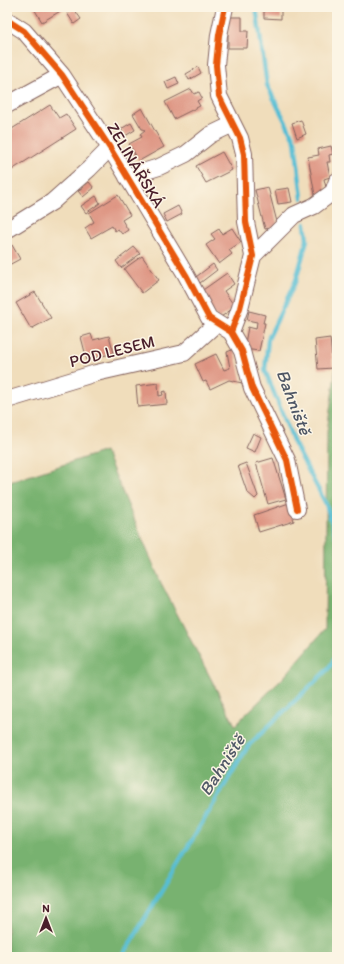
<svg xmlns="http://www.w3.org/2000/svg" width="344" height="964" font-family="Itim,sans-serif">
  <rect width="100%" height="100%" fill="#fcf5e5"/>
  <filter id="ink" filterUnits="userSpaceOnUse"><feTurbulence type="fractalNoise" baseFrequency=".025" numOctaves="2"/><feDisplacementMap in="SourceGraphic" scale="8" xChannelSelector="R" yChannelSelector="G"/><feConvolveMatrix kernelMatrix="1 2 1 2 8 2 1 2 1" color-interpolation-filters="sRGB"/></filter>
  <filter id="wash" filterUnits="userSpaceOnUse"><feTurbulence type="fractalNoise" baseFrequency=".012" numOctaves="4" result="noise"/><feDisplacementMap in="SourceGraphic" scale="16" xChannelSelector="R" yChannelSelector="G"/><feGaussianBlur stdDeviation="0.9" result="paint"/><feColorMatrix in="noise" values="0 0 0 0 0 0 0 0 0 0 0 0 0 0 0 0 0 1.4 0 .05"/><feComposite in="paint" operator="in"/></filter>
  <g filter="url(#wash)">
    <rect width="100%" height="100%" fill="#f0ddbb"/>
    <path fill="#78b270" stroke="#61684e" d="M337,359V957H7V483L105,451L161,583L235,725L284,677L325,629L327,432Z"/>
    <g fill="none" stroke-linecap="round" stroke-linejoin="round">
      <path stroke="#57bed4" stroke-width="4.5" d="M256,7L267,85L295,141L302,198
        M305,224L307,240L296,280L268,339L265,370L294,443L326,504L337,539
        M122,957L248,746L328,669L336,657L337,573"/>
    </g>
    <g id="blocks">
      <path fill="#de9482" d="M33,7H67L42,22Z
        M264,7H281V19L264,18Z
        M74,9L81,19L74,24L67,13Z
        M228,17H242V31H248L247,48H228Z
        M198,67L201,73L189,80L186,74Z
        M176,77L179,84L168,89L165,82Z
        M191,89L194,94L199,92L202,98L197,101L200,106L174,119L165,102Z
        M50,105L59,118L66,114L76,129L7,173V132Z
        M142,108L164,147L139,161L129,144L142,137L140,134L145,130L143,129H142L133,114Z
        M301,120L306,134L297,138L292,123Z
        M131,123L135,130L125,136L121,129Z
        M331,146L333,154L329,155L330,162H327L330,177L324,179L327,192L315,195L308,157L319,155L318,149Z
        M132,149L135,155L130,158L126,153Z
        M222,152L232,170L206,183L196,166Z
        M89,182L94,188L83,197L78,191Z
        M268,187L278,226L265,229L255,190Z
        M289,188L292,202L278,204L275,190Z
        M118,195L130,215L122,220L128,230L122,234L118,229L115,231L112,226L91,238L85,228L94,222L89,213Z
        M96,196L100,203L86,213L81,206Z
        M178,206L182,214L167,222L163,214Z
        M232,228L241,242L229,250L232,254L219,264L206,245L215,239L211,234L219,229L222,234Z
        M12,245L20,259L7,266V248Z
        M134,247L140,254L121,268L116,261Z
        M142,256L159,280L142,293L124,269Z
        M213,264L217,270L196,286L192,280Z
        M227,273L234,284L224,291L235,307L218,319L200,292Z
        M35,292L51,318L31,329L16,303Z
        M249,311L265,315L263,323H265L259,351L244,349L248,327L256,329L257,322L247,320Z
        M91,334L93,340L109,336L114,353L87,360L81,337Z
        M330,338L333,368L318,369L315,340Z
        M234,349L242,383L229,380L210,389L206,381L203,382L195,364L216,354L224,370L230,368L227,352Z
        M158,383L159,396L163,395L162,392L166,391L167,404L138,407L136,386Z
        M253,433L261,437L255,452L246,448Z
        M273,458L286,499L268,504L256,463Z
        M246,463L258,496L255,499L247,492L238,466Z
        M289,503L294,521L259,532L254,515Z"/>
    </g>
  </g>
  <g filter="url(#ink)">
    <use href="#blocks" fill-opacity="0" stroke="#84625d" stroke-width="1"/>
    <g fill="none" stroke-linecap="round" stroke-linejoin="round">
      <defs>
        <path id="street" d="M225,7L219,35L216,65L219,96L240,138L244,154L246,222L253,256L240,308L231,332
          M7,20L24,31L62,75L110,148L186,275L209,318L231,332L242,351L252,388L287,460L297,509
          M7,105L62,75
          M127,177L159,167L186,154L210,135L233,124
          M7,230L52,202L89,169L110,148
          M253,256L294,215L314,206L333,192L337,181
          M7,400L96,373L184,353L217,323"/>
      </defs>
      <use href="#street" stroke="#84625d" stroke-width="18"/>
      <use href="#street" stroke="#fff" stroke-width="16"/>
      <defs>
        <path id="cycleway" d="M225,7L219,35L216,65L219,96L240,138L244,154L246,222L253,256L240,308L231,332
          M7,20L24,31L62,75L110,148L186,275L209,318L231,332L242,351L252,388L287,460L297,509"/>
      </defs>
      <use href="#cycleway" stroke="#fcf5e5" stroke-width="8"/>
      <use href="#cycleway" stroke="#e8590c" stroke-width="6"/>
    </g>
  </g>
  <g text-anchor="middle" stroke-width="3" stroke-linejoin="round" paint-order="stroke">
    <g font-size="17" fill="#4a1f2b" stroke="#fcf5e5">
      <text transform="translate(136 165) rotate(59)" y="6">ZELINÁŘSKÁ</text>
      <text transform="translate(112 351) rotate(-14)" y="6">POD LESEM</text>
    </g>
    <g font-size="18" font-style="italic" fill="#4f5766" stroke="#fcf5e5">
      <text transform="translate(294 402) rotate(69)" y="6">Bahniště</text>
      <text transform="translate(222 765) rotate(-57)" y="6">Bahniště</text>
    </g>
  </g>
  <rect width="344" height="964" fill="none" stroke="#fcf5e5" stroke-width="24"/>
  <g transform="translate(46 918)" stroke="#fcf5e5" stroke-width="3" paint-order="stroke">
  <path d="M0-3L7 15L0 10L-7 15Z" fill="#4a1f2b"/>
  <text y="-6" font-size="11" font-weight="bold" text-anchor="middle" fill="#4a1f2b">N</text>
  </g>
</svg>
